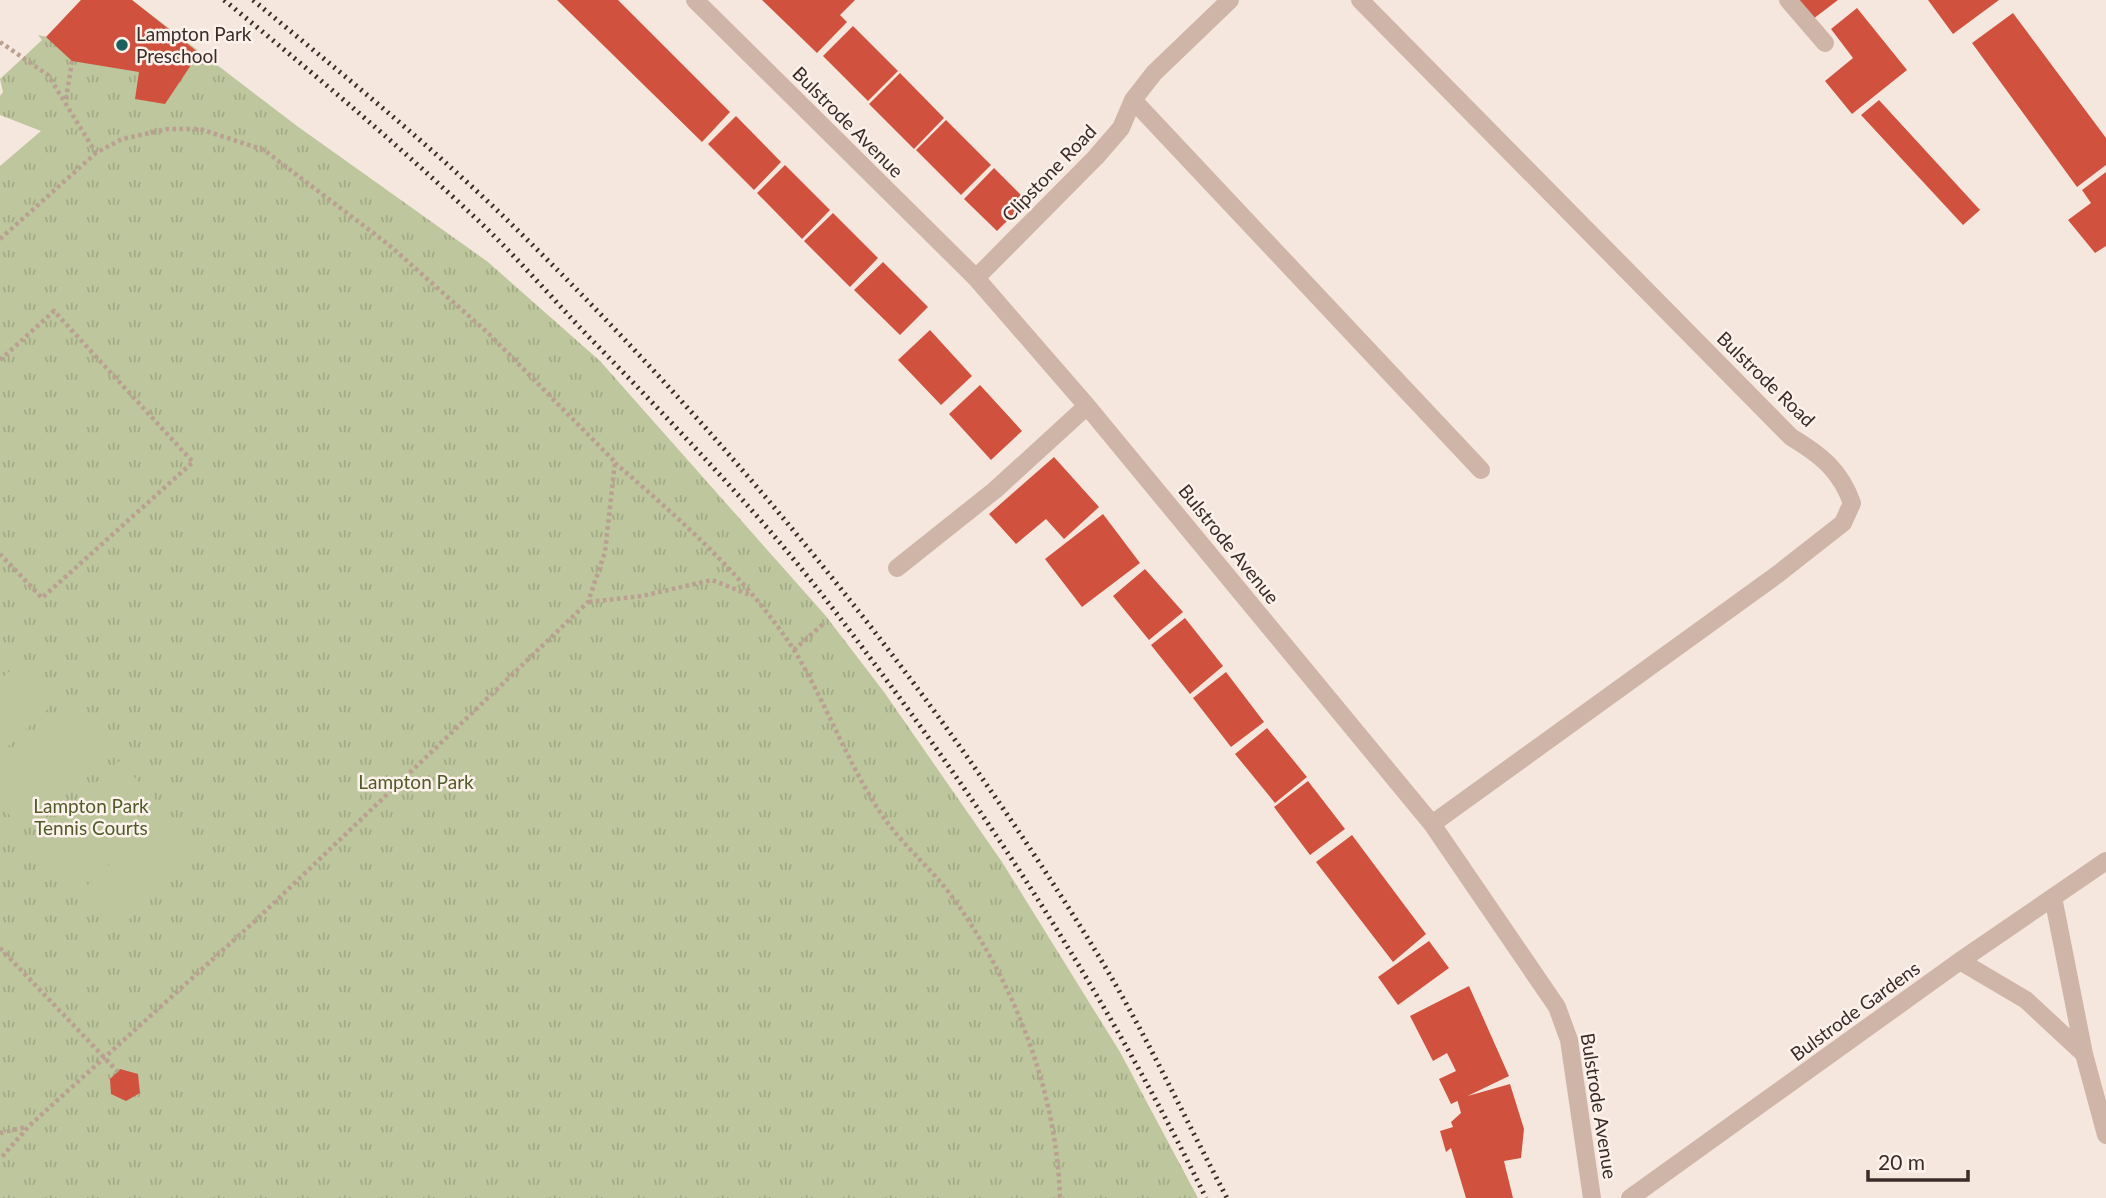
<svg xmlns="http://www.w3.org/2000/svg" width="2106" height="1198" font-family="Lato,sans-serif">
  <defs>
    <pattern id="grass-tufts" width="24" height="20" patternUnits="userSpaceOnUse" patternTransform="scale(1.75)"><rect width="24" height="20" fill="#bdc69c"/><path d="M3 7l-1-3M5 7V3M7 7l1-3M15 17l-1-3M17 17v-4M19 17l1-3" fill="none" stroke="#a3aa86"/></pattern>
  </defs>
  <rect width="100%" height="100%" fill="#f5e7de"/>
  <path fill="url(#grass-tufts)" d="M81,0H132L297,126L488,262L600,361L825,615L884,692L1002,862L1120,1052L1198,1198H0V166L41,131L0,115V96L3,92L0,79L42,40L38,35L47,37Z"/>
  <path fill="#bdc69c" d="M23,659L59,698L0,754V680Z
    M71,709L107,748L22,828L0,805V775Z
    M119,761L156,800L71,880L34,841Z
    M166,812L202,850L117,931L80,892Z"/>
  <path fill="#d1513f" d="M81,0H132L199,53L165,104L135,99L139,72L72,61L46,37Z
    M557,0H618L730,112L702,142Z
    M762,0H855L840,15L847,22L817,53Z
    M1798,0H1838L1813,19Z
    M1928,0H1999L1953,34Z
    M1857,8L1907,70L1852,114L1825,81L1853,58L1831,29Z
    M2013,13L2106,138V165L2077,187L1972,43Z
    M853,26L898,71L868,101L823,56Z
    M900,73L944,118L914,149L869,104Z
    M1879,100L1980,210L1963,225L1861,115Z
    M736,116L781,162L754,190L708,144Z
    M946,120L991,165L961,195L916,150Z
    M785,165L830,210L802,239L757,193Z
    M994,168L1027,201L997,231L964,199Z
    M2106,172V246L2095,253L2068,220L2091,203L2082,190Z
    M833,213L878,258L850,287L804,241Z
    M883,262L928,307L900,335L854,290Z
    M930,330L972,376L941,405L898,360Z
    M980,385L1022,431L991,460L949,414Z
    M1054,457L1099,507L1064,539L1046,519L1016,544L989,514Z
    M1103,514L1140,563L1082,607L1045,559Z
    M1145,569L1183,612L1149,640L1113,596Z
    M1185,618L1223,666L1190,694L1151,645Z
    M1226,672L1264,722L1231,747L1193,698Z
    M1267,728L1307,777L1275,803L1235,754Z
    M1308,781L1345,829L1310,855L1274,807Z
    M1352,835L1426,934L1393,962L1316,862Z
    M1429,941L1449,968L1398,1005L1378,977Z
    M1469,986L1509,1076L1451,1104L1439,1079L1456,1071L1447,1053L1433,1061L1410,1016Z
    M120,1069L138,1074L140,1093L126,1101L111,1094L110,1079Z
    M1510,1084L1524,1129L1521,1158L1504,1161L1513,1198H1466L1451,1148L1446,1152L1440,1131L1453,1127L1451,1122L1461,1113L1457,1099Z"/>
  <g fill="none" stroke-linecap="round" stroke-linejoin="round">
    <path stroke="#bb9f92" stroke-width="4.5" stroke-dasharray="3.5 3.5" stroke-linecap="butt" d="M0,42L48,75L96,153
      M66,99L72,61
      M0,239L96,153L122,139L168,129H200L264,150L389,245L488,333L615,462L605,552L588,602L255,921L29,1126L0,1159
      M0,360L54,311L193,462L42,598L0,554
      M615,463C679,518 748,579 794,650C825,701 846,759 878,809C900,844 933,869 956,902C1016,987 1057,1094 1060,1198
      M589,602L642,596L712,580L750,595
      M794,650L823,624
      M0,948L118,1072
      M0,1133L26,1127"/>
    <path stroke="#cfb5a8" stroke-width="18" d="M695,0L976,278L1087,406L1432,824L1557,1007L1569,1040L1592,1198
      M1360,0L1791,437C1821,455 1840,470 1852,503L1843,523L1778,574L1432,824
      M1788,0L1825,43
      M1133,100L1481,470
      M976,278L1096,157L1121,128L1133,100L1154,73L1230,0
      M897,568L995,490L1087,406
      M2053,897L2084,1054
      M1960,961L2026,1000L2084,1054L2106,1135
      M1630,1198L1960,961L2106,861"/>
    <path stroke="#3b2c29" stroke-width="5" stroke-dasharray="2 5" stroke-linecap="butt" d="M224,0C313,73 401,147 485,227C520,261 553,299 587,335C649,399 711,463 769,530C815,583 857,640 899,697C1015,855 1120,1022 1206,1198
      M253,0C337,70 423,139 502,215C728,435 929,681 1095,950C1143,1028 1184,1117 1227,1198"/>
  </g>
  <circle fill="#1a615d" stroke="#fcf2eb" stroke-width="2.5" cx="122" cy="45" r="7"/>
  <g text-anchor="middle" stroke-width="5" stroke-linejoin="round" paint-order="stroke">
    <g font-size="19" fill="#3b2c29" stroke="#fcf2eb" text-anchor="start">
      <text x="136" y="41">Lampton Park<tspan x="136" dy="22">Preschool</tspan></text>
    </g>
    <g font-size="19" fill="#3b2c29" stroke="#fcf2eb">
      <text transform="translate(848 122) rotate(45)" y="7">Bulstrode Avenue</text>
      <text transform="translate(1049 173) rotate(-46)" y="7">Clipstone Road</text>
      <text transform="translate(1766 379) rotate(44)" y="7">Bulstrode Road</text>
      <text transform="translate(1229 544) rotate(51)" y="7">Bulstrode Avenue</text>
      <text transform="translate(1855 1011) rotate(-36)" y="7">Bulstrode Gardens</text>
      <text transform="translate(1599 1106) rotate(81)" y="7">Bulstrode Avenue</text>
    </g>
    <g font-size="19" fill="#4f5c2a" stroke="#fcf2eb">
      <text x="416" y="789">Lampton Park</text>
      <text x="91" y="813">Lampton Park<tspan x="91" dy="22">Tennis Courts</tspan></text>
    </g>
  </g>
  <path d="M1868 1170v10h100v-10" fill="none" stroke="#3b2c29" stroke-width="3.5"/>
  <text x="1878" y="1170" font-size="21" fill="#3b2c29" stroke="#fcf2eb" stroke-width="5" paint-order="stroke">20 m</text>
</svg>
